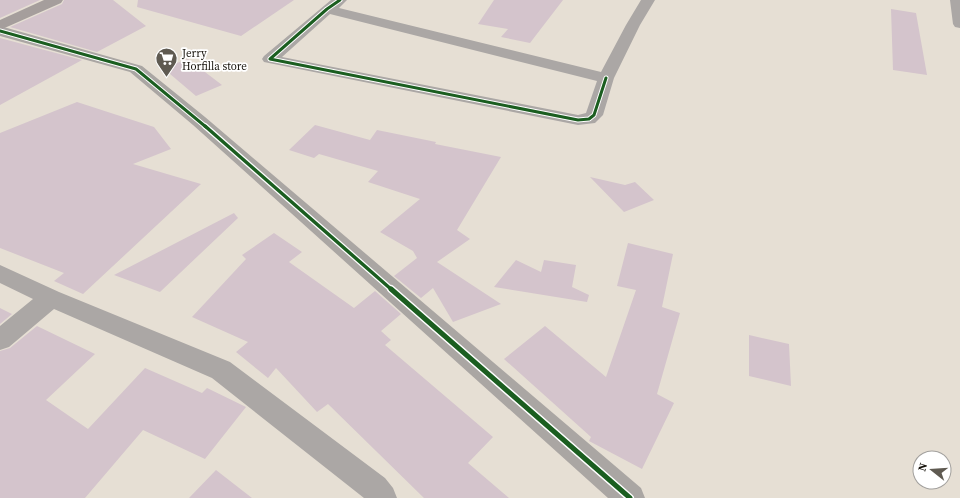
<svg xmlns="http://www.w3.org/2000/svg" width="960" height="498" font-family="'Source Serif 4',serif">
  <rect width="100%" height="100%" fill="#e6dfd4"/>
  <path fill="#d4c4cc" d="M0,0H40L0,18Z
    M64,0H113L146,26L97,52L10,27L62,4Z
    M138,0H294L241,36L137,7Z
    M494,0H563L530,43L501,37L508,29L478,24Z
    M891,9L916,13L927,75L893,70Z
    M0,38L82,60L0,105Z
    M188,59L222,85L196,96L163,68Z
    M77,102L154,127L171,149L133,164L201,184L83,294L54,281L64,273L0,248V133Z
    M315,125L370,140L377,130L436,142L435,144L501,157L457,230L470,239L437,262L501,304L453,322L433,288L421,298L394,276L417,258L413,251L380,232L420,199L368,182L378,171L319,154L314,158L289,150Z
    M590,177L625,185L635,182L654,200L624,212Z
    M234,213L238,218L160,292L114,275Z
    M274,233L302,252L289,262L354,308L375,291L401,314L381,331L391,340L385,345L493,437L468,463L509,498H424L328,404L317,412L276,368L268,378L236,352L248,342L192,317L246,259L242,255Z
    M628,243L673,254L662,307L680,313L657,394L674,403L642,469L589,441L591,437L504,359L545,326L606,377L636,290L617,286Z
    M516,260L541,272L544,260L576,265L572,287L589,295L587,302L494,287Z
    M0,308L12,314L0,324Z
    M37,326L95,354L46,400L88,429L145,368L202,393L207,388L246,407L205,459L143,430L85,498H0V351L10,348Z
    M749,335L789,344L791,386L749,376Z
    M216,470L252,498H189Z"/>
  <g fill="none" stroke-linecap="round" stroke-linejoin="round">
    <path fill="#aba7a5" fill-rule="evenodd" d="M331,0H347L339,8L601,72L626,25L641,0H655L640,25L614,78L603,115L595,123L578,125L264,62L262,59L264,56ZM330,14L597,81L586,113L578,115L282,57Z
      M950,0H960V28L955,27L953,24Z
      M0,265L59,292L230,362L385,478L393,488L397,498H364L212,378L54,309L9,347L0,350V326L33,299L0,283Z"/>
    <path fill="#aaa6a3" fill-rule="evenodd" d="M0,26L142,66L205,117L641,488L645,498H608L193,125L130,72L0,36Z"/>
    <path fill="#a59e9c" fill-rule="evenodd" d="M44,0H63L61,3L0,30V20Z"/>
    <defs>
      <path id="cycleway-far2" d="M340,0L327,9L270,59L578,120L589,119L594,115L606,78
        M0,31L136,69L206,127"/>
      <path id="cycleway-far1" d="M205,126L392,290"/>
      <path id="cycleway" d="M391,289L630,498"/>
    </defs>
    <use href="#cycleway-far2" stroke="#fff" stroke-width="5"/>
    <use href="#cycleway-far1" stroke="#fff" stroke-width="6"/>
    <use href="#cycleway" stroke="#fff" stroke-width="8"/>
    <use href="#cycleway-far2" stroke="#1b5e20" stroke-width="3"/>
    <use href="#cycleway-far1" stroke="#1b5e20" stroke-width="3.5"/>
    <use href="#cycleway" stroke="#1b5e20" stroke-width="5"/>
  </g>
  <defs>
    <symbol id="supermarket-pin" viewBox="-11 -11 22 30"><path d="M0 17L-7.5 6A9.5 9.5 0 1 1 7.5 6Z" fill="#5f5a51" stroke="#fff"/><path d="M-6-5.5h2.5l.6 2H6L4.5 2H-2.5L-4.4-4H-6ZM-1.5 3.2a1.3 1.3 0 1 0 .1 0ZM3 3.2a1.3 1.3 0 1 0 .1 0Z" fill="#fff"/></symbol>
  </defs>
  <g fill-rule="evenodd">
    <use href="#supermarket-pin" x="154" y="46" width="25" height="34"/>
  </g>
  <g text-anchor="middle" stroke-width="3.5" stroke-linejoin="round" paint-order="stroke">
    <g font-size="11" fill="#16120b" stroke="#fff" text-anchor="start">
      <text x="182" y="57">Jerry<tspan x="182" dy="13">Horfilla store</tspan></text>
    </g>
  </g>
  <g transform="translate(932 470) rotate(287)"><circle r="19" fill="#ffffff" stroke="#a2a09d"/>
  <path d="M0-3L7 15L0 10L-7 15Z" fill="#5f5a51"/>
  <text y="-6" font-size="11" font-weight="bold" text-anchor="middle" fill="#16120b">N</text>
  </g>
</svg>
